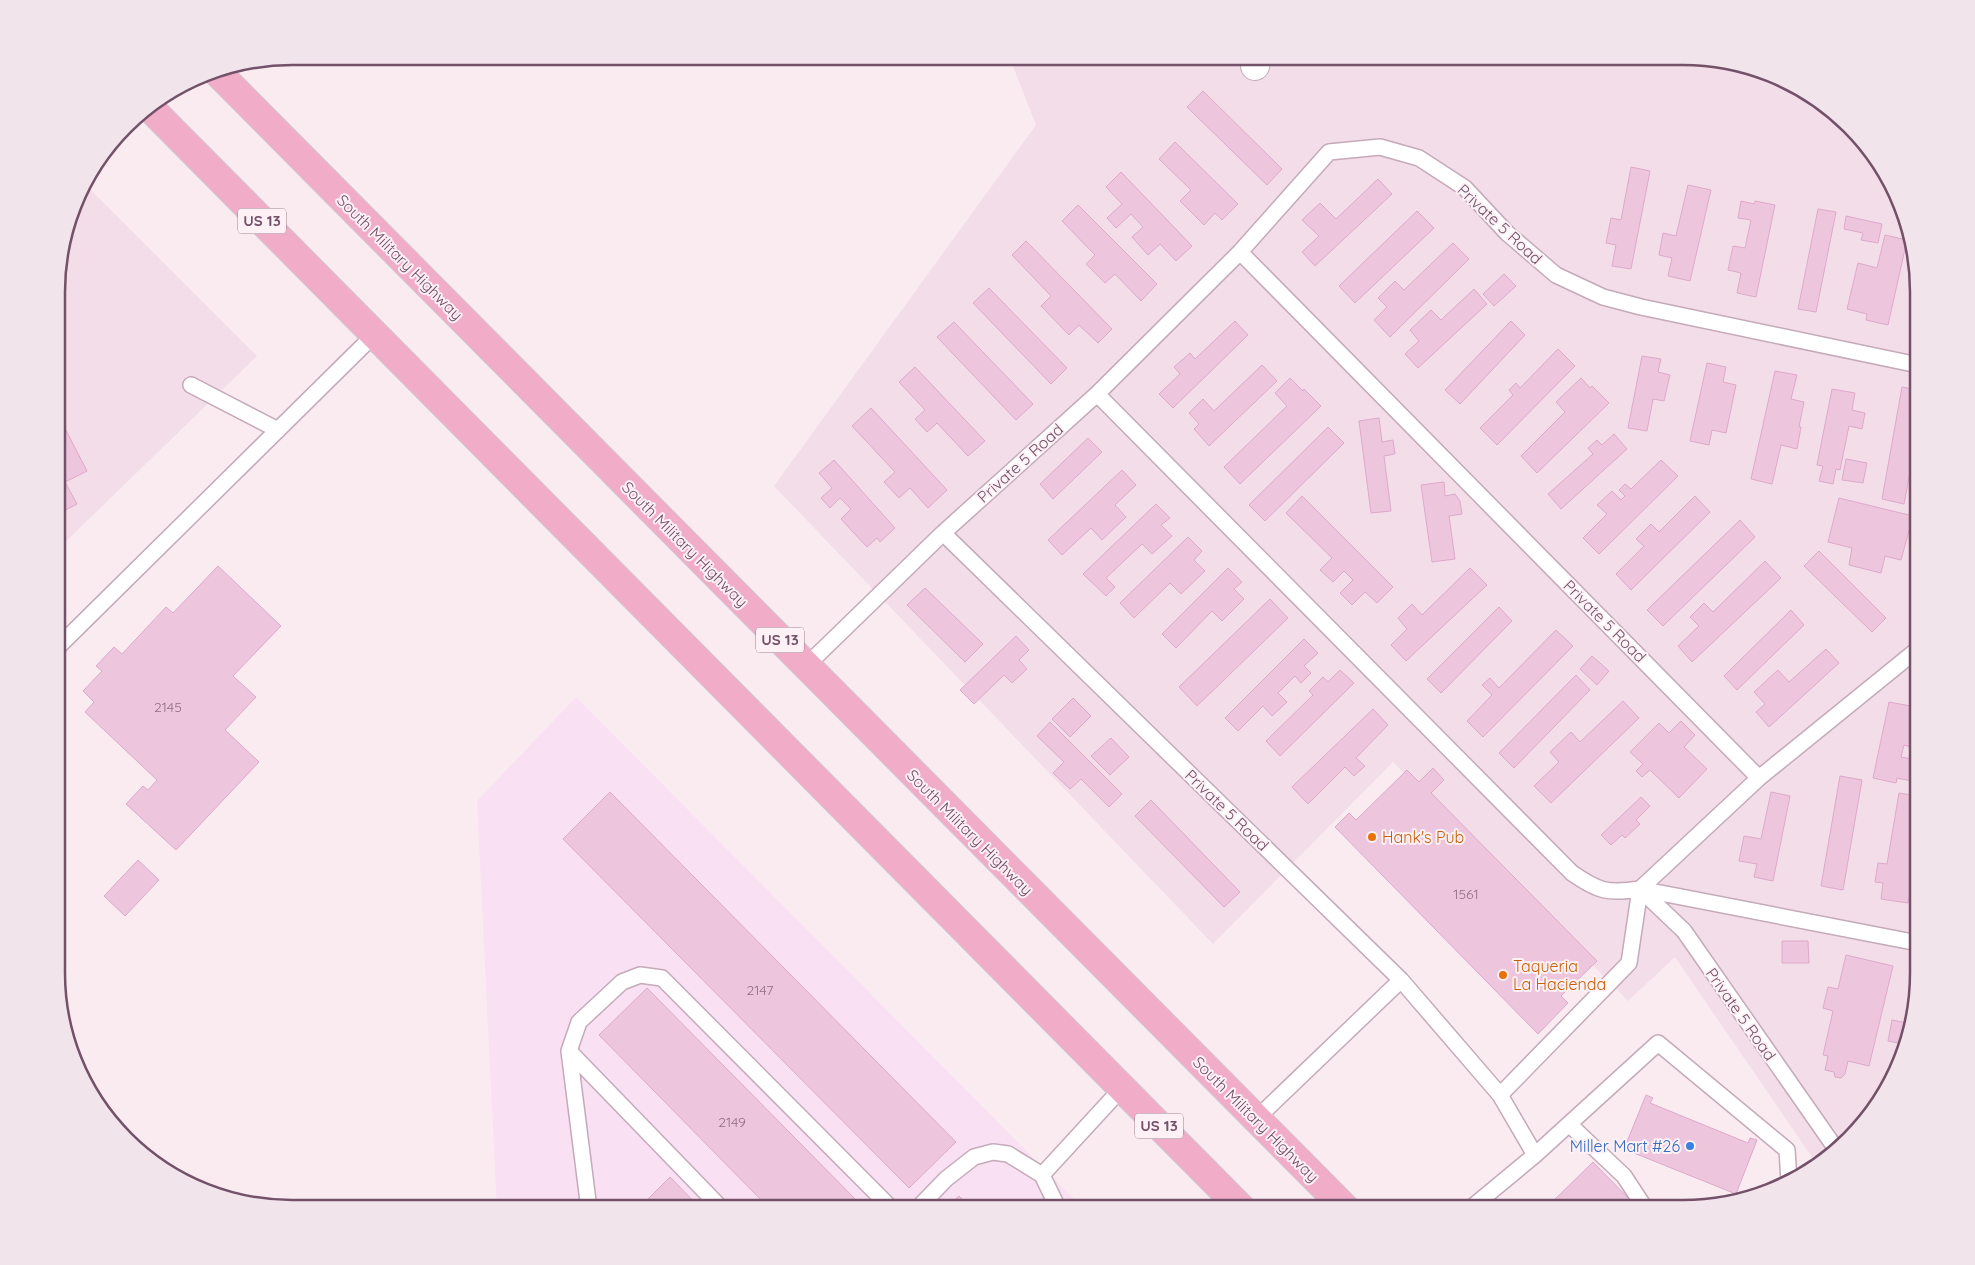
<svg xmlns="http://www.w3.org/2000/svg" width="1975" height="1265" font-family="Quicksand,sans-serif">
  <rect width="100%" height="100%" fill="#faebf1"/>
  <path fill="#f3dde8" d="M1009,56H1683L1744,64L1814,96L1887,174L1918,277V988L1906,1049L1879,1104L1816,1163L1675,957L1628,1001L1393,762L1213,944L774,486L1036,125Z
    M84,183L257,356L58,549V262L81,187Z"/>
  <path fill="#f9e0f2" d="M576,697L1083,1208L497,1209L477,801Z"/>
  <path fill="#edc6de" stroke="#dea8cb" d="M1203,91L1282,169L1267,185L1187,107Z
    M1175,142L1238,204L1222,220L1215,213L1204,225L1180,201L1191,190L1159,159Z
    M1631,167L1650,171L1631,269L1612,266L1616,245L1606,243L1611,218L1621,220Z
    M1121,172L1192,246L1176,261L1160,244L1148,255L1132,237L1143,227L1131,214L1116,228L1107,218L1122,204L1106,187Z
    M1378,179L1392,194L1315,266L1302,252L1319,236L1302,220L1320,203L1336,219Z
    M1688,185L1711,190L1690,281L1668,276L1672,258L1659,255L1663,233L1676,236Z
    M1741,201L1754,204L1755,201L1775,205L1756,297L1737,293L1741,273L1728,270L1733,246L1745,248L1751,220L1738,218Z
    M1078,205L1157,284L1141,301L1115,274L1105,283L1086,264L1095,255L1062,221Z
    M1818,209L1836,212L1816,312L1798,309Z
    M1417,211L1434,228L1355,303L1339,286Z
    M1846,216L1882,224L1878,243L1861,240L1863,233L1844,229Z
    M1885,235L1907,240L1888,325L1866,320L1867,314L1847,309L1858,263L1877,268Z
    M1026,241L1112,329L1098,343L1079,325L1069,335L1041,306L1051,296L1012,255Z
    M1453,243L1469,259L1390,337L1374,320L1387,307L1378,298L1395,281L1404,290Z
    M1504,274L1516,286L1494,306L1483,294Z
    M989,288L1067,368L1051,384L973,303Z
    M1474,289L1487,304L1418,368L1405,354L1419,341L1410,330L1431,310L1441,320Z
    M1917,296L1918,297V317L1913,316Z
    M1235,321L1248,335L1173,408L1159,394L1180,374L1174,367L1190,353L1195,359Z
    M1511,321L1525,335L1460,404L1445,390Z
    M954,322L1033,404L1016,420L937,337Z
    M1558,349L1575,366L1497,445L1480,428L1513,395L1509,390L1516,383L1520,388Z
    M1642,356L1661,359L1658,372L1670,375L1664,401L1653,399L1647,431L1628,428Z
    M1707,363L1726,367L1723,382L1736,385L1726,433L1712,430L1709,445L1690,441Z
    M1262,365L1277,381L1209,446L1194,429L1199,424L1189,413L1203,399L1214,411Z
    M915,367L985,441L968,456L937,423L927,432L915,419L925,410L899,382Z
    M1775,371L1797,375L1791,399L1804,402L1799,427H1801L1797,449L1781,445L1772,484L1751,479Z
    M1290,378L1303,391L1304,389L1321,406L1240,484L1224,467L1287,406L1275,393Z
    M1581,378L1590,388L1592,386L1609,403L1537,473L1521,456L1565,412L1556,402Z
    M1902,387L1918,390V457L1913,456L1904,504L1882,499Z
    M1832,389L1855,393L1852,410L1865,413L1862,429L1849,426L1840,470L1836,469L1833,484L1819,481L1823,466L1817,465Z
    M871,408L947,490L928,508L910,488L899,498L884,482L895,472L852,426Z
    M58,415L87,471L65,482L77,504L58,514Z
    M1379,418L1382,442L1393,440L1395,454L1384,456L1391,511L1371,513L1359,421Z
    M1328,427L1344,443L1265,521L1249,505Z
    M1614,434L1627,449L1561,509L1548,494L1593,454L1588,448L1597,440L1602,445Z
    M1088,438L1102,452L1053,499L1040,484Z
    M1846,459L1867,463L1863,483L1842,480Z
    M834,460L895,528L880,542L877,538L867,547L841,519L851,509L840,498L830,508L821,498L832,488L819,473Z
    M1661,460L1678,476L1599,554L1583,538L1607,514L1597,505L1612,491L1621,500L1625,496L1619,490L1625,484L1631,489Z
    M1122,470L1136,485L1115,505L1126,517L1102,540L1091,528L1062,555L1048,540Z
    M1444,482L1445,496L1455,494L1460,501L1462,514L1449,516L1455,559L1432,562L1421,485Z
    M1302,496L1393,587L1377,603L1365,592L1352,605L1340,593L1353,580L1344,571L1333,582L1320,570L1332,558L1286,513Z
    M1695,496L1710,512L1631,590L1616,574L1644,546L1636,539L1651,524L1659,532Z
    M1839,498L1913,516L1901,560L1885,556L1881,573L1849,565L1852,548L1828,542Z
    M1156,504L1170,518L1161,525L1172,536L1152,554L1142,544L1106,578L1115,587L1106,596L1083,574Z
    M1740,520L1755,537L1663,626L1647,610Z
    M1188,537L1202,551L1194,560L1205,571L1181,594L1170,583L1134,618L1120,603Z
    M1819,551L1886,618L1872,632L1804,566Z
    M1765,561L1781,578L1692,662L1678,646L1699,626L1690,617L1704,603L1713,612Z
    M218,566L281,626L233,676L256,697L225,730L259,762L176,850L126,804L143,786L148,790L157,780L85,712L94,702L83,691L102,671L96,666L114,647L122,654L166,607L173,613Z
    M1228,568L1242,582L1234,589L1244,599L1222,621L1212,611L1176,648L1162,634Z
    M1470,568L1487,585L1406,661L1391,645L1407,629L1398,618L1412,604L1422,615Z
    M925,588L983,644L965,662L907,605Z
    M1270,599L1288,618L1197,706L1179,687Z
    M1499,607L1512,621L1441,693L1427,679Z
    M1791,610L1804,625L1737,690L1724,676Z
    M1556,630L1573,646L1483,737L1467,721L1492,695L1482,685L1490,678L1499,688Z
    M1016,636L1029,650L1019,660L1027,669L1012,683L1004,675L974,704L960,690Z
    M1304,639L1318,653L1304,666L1311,673L1301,683L1295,676L1278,693L1287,702L1272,716L1263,706L1238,731L1225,718Z
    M1826,649L1839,663L1769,727L1756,712L1765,704L1754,692L1778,670L1789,682Z
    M1592,656L1609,671L1597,685L1580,669Z
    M1340,670L1354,683L1280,756L1266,741L1313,695L1309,691L1323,677L1328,682Z
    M1576,675L1590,690L1514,768L1499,753Z
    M1073,698L1091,716L1070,737L1052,719Z
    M1623,701L1639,718L1551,803L1534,786L1559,762L1550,752L1571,732L1580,742Z
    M1889,702L1911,706L1910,708L1918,710V749L1904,745L1901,757L1917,760L1912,781L1897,778L1896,783L1873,778Z
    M1373,709L1388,725L1356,758L1365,766L1354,776L1345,767L1308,804L1292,787Z
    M1681,721L1695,735L1684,747L1707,769L1679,798L1650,770L1642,777L1636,771L1643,764L1630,752L1659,723L1669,733Z
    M1050,722L1122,794L1109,807L1081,779L1070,789L1053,773L1064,762L1037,736Z
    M1111,738L1129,757L1110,775L1091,756Z
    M1433,768L1444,780L1431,793L1597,961L1561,996L1568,1003L1538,1034L1335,827L1349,813L1356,820L1407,770L1419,782Z
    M1840,776L1862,780L1843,890L1821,886Z
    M610,792L956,1142L909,1188L563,839Z
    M1771,792L1790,796L1773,881L1754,877L1757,864L1739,861L1744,836L1761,839Z
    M1899,793L1918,796V838L1908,903L1881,899L1883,883L1875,882L1878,863L1887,864Z
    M1641,797L1650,806L1636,820L1640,824L1625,838L1622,835L1611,845L1601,835Z
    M1151,800L1240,892L1224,907L1135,816Z
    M138,860L159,880L125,916L104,896Z
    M1782,941H1808L1809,963H1782Z
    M1846,955L1893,966L1869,1066L1848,1061L1845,1074L1841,1078L1835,1077L1834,1072L1825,1070L1828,1056L1823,1055L1833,1011L1823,1008L1828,987L1838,989Z
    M1916,973L1918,974V988L1906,1049L1901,1060H1899L1903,1044L1888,1041L1892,1020L1907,1023Z
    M647,988L865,1209H770L599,1035Z
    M1646,1095L1653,1098L1650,1103L1748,1143L1750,1138L1757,1140L1736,1194L1624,1149Z
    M1593,1162L1636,1206L1634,1208H1546Z
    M670,1177L701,1209H638Z
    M959,1196L972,1209H945Z
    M986,1200L995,1209H977Z"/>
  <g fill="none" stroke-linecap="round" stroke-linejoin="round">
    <defs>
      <path id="service" d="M1240,252L1759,778
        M191,385L278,430
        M1097,394L1572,873C1598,891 1607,894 1640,889L1684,931L1834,1146
        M943,533L1401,980L1500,1095
        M58,647L374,335
        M806,666L943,533L1097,394L1240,252L1329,152L1380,147L1419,158L1465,188L1507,233L1556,275L1603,297L1641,307L1918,365
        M1640,889L1918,943
        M569,1051L722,1209
        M1256,1119L1401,980
        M1570,1125L1624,1176L1645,1208
        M1535,1155L1658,1043L1787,1150L1789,1181
        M1042,1175L1122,1088
        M1471,1208L1535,1155L1500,1095L1629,963L1640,889L1759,778L1918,649
        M589,1209L569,1051L579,1022L622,982L640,975L662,978L892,1209
        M917,1209L946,1179L974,1157L993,1152L1008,1154L1042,1175L1058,1208"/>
      <path id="minor" d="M1255,66L1258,56"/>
      <path id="primary" d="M216,71L1345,1208
        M149,107L1241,1208"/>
    </defs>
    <use href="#service" stroke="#c5aaba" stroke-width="18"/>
    <use href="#minor" stroke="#c5aaba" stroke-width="30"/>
    <use href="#primary" stroke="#d2c7cf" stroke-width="30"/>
    <use href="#service" stroke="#fff" stroke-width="15"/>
    <use href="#minor" stroke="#fff" stroke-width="28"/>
    <use href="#primary" stroke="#f1acc7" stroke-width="28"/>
  </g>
  <g fill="#e8710a" stroke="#fdf1f6" stroke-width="2">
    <circle cx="1372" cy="837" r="5"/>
    <circle cx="1503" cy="975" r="5"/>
  </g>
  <circle fill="#3f7fe0" stroke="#fdf1f6" stroke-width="2" cx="1690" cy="1146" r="5"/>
  <g text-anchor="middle" stroke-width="4" stroke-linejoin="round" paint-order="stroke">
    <g font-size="14" fill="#926e86">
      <text x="168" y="712">2145</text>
      <text x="1466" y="899">1561</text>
      <text x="760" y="995">2147</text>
      <text x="732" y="1127">2149</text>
    </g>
    <g fill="#fdf1f6" stroke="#9c8193" stroke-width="1">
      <rect x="238" y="208.5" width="48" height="25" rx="4"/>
      <rect x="756" y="627.5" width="48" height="25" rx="4"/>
      <rect x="1135" y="1113.5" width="48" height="25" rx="4"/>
    </g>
    <g font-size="15" font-weight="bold" fill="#735168">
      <text x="262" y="226">US 13</text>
      <text x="780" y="645">US 13</text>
      <text x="1159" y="1131">US 13</text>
    </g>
    <g font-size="16" fill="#735168" stroke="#fdf1f6">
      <text transform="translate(1500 224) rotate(43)" y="6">Private 5 Road</text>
      <text transform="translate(400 257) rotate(45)" y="6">South Military Highway</text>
      <text transform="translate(1020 463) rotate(-42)" y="6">Private 5 Road</text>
      <text transform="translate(685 544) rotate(45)" y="6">South Military Highway</text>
      <text transform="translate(1605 621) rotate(45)" y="6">Private 5 Road</text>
      <text transform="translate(1227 810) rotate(44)" y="6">Private 5 Road</text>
      <text transform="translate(970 832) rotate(45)" y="6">South Military Highway</text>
      <text transform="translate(1741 1014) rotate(55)" y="6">Private 5 Road</text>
      <text transform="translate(1256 1119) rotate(45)" y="6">South Military Highway</text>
    </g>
    <g font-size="16" fill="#c56008" stroke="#fdf1f6" text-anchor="start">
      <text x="1382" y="843">Hank's Pub</text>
      <text x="1513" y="972">Taqueria<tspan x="1513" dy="18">La Hacienda</tspan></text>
    </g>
    <g font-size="16" fill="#366cbe" stroke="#fdf1f6" text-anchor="end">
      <text x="1680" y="1152">Miller Mart #26</text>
    </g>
  </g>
  <path d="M0 0H1975V1265H0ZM292 65H1683A227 227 0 0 1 1910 292V973A227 227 0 0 1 1683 1200H292A227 227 0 0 1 65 973V292A227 227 0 0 1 292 65Z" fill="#f2e4eb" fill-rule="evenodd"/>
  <path fill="none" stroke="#735168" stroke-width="2.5" d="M292 65H1683A227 227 0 0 1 1910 292V973A227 227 0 0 1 1683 1200H292A227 227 0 0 1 65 973V292A227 227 0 0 1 292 65Z"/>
</svg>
